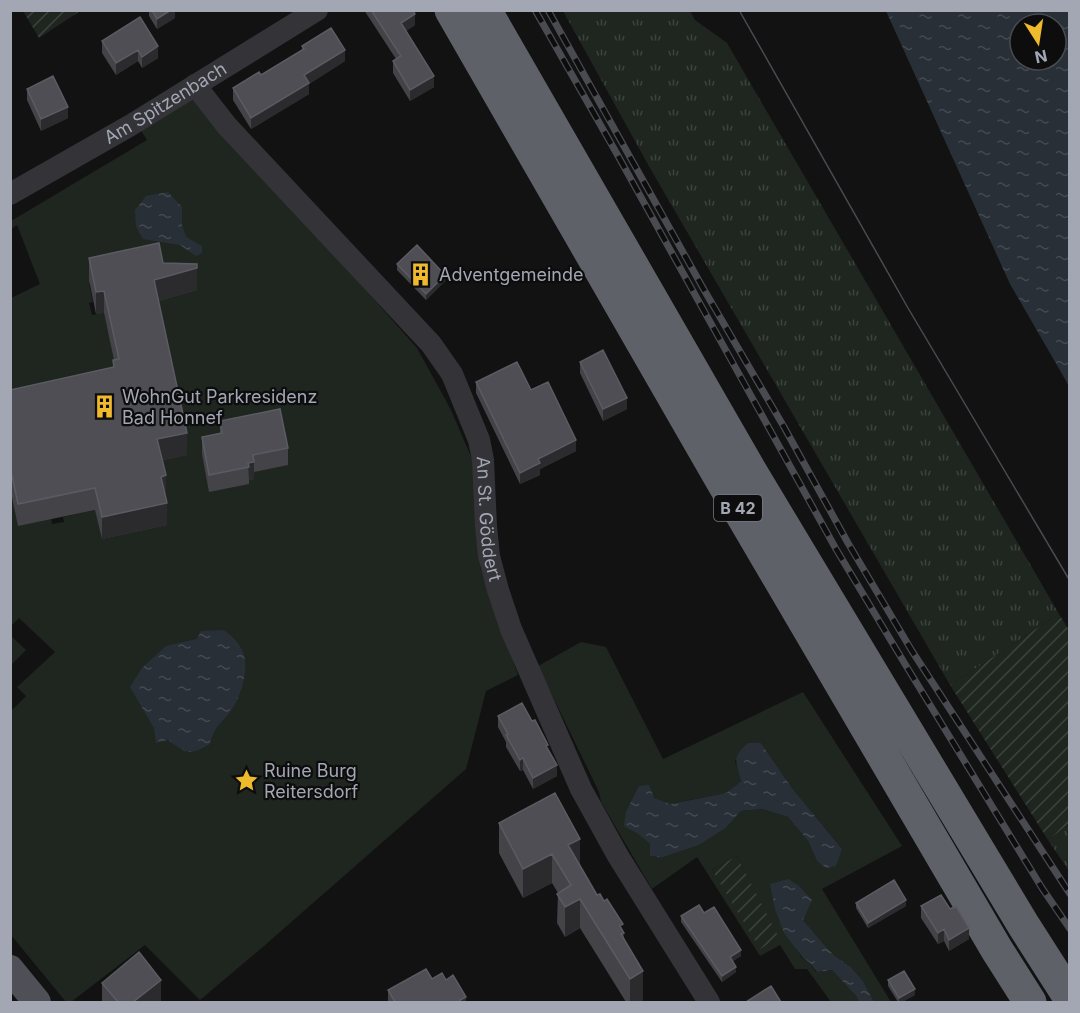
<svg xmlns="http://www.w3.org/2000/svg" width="1080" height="1013" font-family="Inter,sans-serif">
  <defs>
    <pattern id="grass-tufts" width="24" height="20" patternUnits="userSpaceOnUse" patternTransform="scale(1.5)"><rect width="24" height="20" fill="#1e261f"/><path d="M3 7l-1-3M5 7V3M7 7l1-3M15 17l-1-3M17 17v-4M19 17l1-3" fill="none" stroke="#3c433d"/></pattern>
    <pattern id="garden-furrows" width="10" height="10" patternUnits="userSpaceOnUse" patternTransform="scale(1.5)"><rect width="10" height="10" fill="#1e261f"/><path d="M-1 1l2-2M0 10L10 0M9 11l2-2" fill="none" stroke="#3c433d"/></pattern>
    <pattern id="water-ripples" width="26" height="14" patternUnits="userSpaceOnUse" patternTransform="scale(1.5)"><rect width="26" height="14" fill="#282f37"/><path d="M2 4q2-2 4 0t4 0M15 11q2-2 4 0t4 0" fill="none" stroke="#444a52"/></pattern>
  </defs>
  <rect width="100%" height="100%" fill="#121213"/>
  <path fill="url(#grass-tufts)" d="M563,11H690L695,20L727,43L1059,614L950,685L650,168Z
    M1069,824V871L1048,840Z"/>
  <path fill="#1e261f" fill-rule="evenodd" d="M194,96L417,348L450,408L476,468L480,567L518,675L486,691L466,769L264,946L200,1000L145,945L71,1002H66L11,935V711L26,696L17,687L55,652L19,618L11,626L10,488L19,525L51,518L52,524L64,522L63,517L95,510L157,461L187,455L89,283L93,302L89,303L92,315L104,313L119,381L11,412V298L40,284L17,225L11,229V221L147,140L138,126Z
    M10,635L26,650L11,665H10Z
    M581,642L606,647L663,759L803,692L902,846L822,889L891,1002H874L863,981L851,967L835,956L827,948L803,920L799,886L795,947L802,958L809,962L816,972L832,970L856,996L859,1002H831L807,969H795L780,945L760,956L697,857L652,889L601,802L599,792L538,666ZM761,743L792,788L842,849L817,861L808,841L788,817L762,809L741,811L726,828L699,845L661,858L651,855L650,844L638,834L625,826L653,798L669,804L726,793L741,781L735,761ZM737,856L778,938L761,948L712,870Z"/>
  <path fill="url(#garden-furrows)" d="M23,11H80L39,38Z
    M1059,614L1069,630V824L1048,840L950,685Z
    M737,856L779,938L760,949L712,870Z"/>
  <path fill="url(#water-ripples)" fill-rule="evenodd" d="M886,11H1069V386L1010,284ZM1020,24H1056V60H1020Z
    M168,192L182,207V225L186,237L202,246V253L196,256L180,245L143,239L136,227L135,210L146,196Z
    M224,630C246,647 249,660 242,687C239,695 237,702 232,709C222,724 215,724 210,744C188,756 188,754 168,740L156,743L154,728L130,687L142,668L166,646L197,639L201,631Z
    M748,743H761L792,788L842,849L836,866L826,868L817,861L808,841L788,817L762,809L741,811L726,828L699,845L661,858L650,855V844L638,834L624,826L626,812L639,786L649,785L654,798L670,804L726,793L741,781C736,762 731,758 748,743Z
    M788,879L799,886L812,900L803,920L827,948L835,956L851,967L863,981L874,1002H859L856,996L832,970L817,972L809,962L803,958L784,933L775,909L770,884Z"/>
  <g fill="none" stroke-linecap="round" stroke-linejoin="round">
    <g stroke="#333338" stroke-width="22">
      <path id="s1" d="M195,85L227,126L431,344L452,374L479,440L483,460L486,526L489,556L498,590L511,629L581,789L618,856L709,1002"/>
      <path id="s2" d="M10,194L131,125L317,10"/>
    </g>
    <path stroke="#4f5057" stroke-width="28" d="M10,969L37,1002"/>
    <path stroke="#5f6169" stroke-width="33" d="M451,10L722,481L997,950L1030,1002
      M485,10L751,472L1024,926L1070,998"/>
    <path stroke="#4a4b51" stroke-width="1.5" d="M739,10L908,308L1070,581"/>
    <defs>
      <path id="rail" d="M535,10L617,154L836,549L905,664L1042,888L1070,929
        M548,10L703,288L784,427L848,543L912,651L1070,894"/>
    </defs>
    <use href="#rail" stroke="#4a4b51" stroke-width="7"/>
    <use href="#rail" stroke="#0d0d0e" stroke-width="4.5" stroke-dasharray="14" stroke-linecap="butt"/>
  </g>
  <path fill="#434348" d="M149,10H175V18L157,29L149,16Z
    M364,10H413L415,25L406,31L434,87L410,101L393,73V61L396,59Z
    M140,17L158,58L142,68L138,61L116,75L102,53V41Z
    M302,46L345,61L309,84V94L251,129L233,100V88L261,75L302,50Z
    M27,89L68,118L41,131L27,100Z
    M89,258L163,263L197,290L158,301L187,455L163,460L166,497L167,525L102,539L95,510L18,526L10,488V390L113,368V360H114L104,313L96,314L89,280Z
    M397,264L445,281L426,300L397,270Z
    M580,362L627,409L603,421L580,373Z
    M476,382L531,390L576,451L540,469V475L520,484L476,393Z
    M220,421L288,448V465L254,472V479L249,480V484L209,492L202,454V437L220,433Z
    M498,716L548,749L557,776L533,789L523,770L520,771L506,747V742L498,727Z
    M499,823L580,865L597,895L623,931L624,938L643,1000L640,1002H626L580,928L565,937L557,923L558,893L552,883L523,898L499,853Z
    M856,903L906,906L868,928L856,908Z
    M921,906L969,939L949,951L944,941L938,944L921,918Z
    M704,913L741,956L733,961L736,972L722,982L681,922V916Z
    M432,979L466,1002H388V990Z
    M888,980L915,995L902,1002H898L888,986Z
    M102,983L161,1002H102Z"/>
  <path fill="#2b2b2e" d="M171,10H175V18L157,29V19Z
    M415,14V25L401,34V23Z
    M158,46V58L142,68V57Z
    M138,50V61L116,75V63Z
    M345,50V61L309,84V94L251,129V118L304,75Z
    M434,76V87L410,101V90Z
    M68,107V118L41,131V119Z
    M197,268V290L154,302V280Z
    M445,275V281L426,300V294Z
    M104,291V313L96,314V292Z
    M627,398V409L603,421V409Z
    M187,433V455L157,461V439Z
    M576,440V451L540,469V475L520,484V473L538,459Z
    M254,462V479L249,480L248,463Z
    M166,475V497L161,499V477Z
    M167,503V525L102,539V517Z
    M523,758V770L520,771V760Z
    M557,765V776L533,789V778Z
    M580,839V869L568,845Z
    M552,854V883L523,898V869Z
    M580,899V928L565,937V907Z
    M906,900V906L868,928V923Z
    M969,928V939L949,951V940Z
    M944,929V941L938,944V933Z
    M741,950V956L730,963V957Z
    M736,967V972L722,982V976Z
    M643,971V1000L640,1002H630V979Z
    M161,980V1002H133Z
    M915,989V995L902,1002H899V998Z
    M466,997V1002H460V1000Z"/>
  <path fill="#4e4e54" stroke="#5b5c63" stroke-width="1.5" d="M152,10H171L157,19Z
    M371,10H413L415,14L401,23L434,76L410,90L393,61L401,56Z
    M140,17L158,46L142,57L138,50L116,63L102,41Z
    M331,28L345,50L304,75L309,83L251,118L233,88L259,72L261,75L304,49L302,46Z
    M53,76L68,107L41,119L27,89Z
    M159,243L163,263L197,264V268L154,280L187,433L157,439L166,475L161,477L167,503L102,517L95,488L18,504L10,466V390L114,367L113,360L119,359L104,291L96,292L89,258Z
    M417,245L445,275L426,294L397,264Z
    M603,350L627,398L603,409L580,362Z
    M517,362L531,390L548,382L576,440L538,459L540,463L520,473L476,382Z
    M280,409L288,448L253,455L254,462L248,463L249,467L209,475L202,437L222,433L220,421Z
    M522,703L532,721L535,720L548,745L546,746L557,765L533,778L523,758L520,760L506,735L508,734L498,716Z
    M555,793L580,839L568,845L597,895L600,894L604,901L607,899L623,924L620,926L624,933L621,934L643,971L630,979L580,899L565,907L557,894L571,885L552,854L523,869L499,823Z
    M894,880L906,900L868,923L856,903Z
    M941,895L950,909L956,906L969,928L949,940L944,929L938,933L921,906Z
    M699,905L704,913L714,907L741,950L730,957L736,967L722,976L681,916Z
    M139,952L161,980L133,1002H118L102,983Z
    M426,969L432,979L442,973L446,980L453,975L466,997L460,1000L461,1002H395L388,990Z
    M904,971L915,989L899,998L888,980Z
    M771,986L781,1002H746Z"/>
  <defs>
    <symbol id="building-bare" viewBox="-9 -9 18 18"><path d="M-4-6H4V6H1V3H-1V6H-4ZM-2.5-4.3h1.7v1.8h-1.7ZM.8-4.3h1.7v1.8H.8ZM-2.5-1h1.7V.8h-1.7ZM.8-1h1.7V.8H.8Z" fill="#f0ba2d" stroke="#0d0d0e" stroke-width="2.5" paint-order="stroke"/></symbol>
    <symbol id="sight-bare" viewBox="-9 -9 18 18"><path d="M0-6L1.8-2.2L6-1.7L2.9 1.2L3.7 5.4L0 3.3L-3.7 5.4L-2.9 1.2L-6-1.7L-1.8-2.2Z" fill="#f0ba2d" stroke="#0d0d0e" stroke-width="2.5" paint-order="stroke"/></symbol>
  </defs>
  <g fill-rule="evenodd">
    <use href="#building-bare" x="404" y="258" width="33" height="33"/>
    <use href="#building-bare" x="88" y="390" width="33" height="33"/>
    <use href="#sight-bare" x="230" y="764" width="33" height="33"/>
  </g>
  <g text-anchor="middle" stroke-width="4.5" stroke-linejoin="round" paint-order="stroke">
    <rect fill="#0d0d0e" stroke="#767982" stroke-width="1.5" x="714" y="495" width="48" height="26" rx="4.5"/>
    <g font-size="16" font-weight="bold" fill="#a3a7b4">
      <text x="738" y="514">B 42</text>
    </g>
    <g font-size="18" fill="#a3a7b4" stroke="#0d0d0e">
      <text dy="6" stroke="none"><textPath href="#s2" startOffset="180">Am Spitzenbach</textPath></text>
      <text dy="6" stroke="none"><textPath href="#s1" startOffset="538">An St. Göddert</textPath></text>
    </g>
    <g font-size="18" fill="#a3a7b4" stroke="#0d0d0e" text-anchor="start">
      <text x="439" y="281">Adventgemeinde</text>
      <text x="122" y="403">WohnGut Parkresidenz<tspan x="122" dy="21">Bad Honnef</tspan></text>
      <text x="264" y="777">Ruine Burg<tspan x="264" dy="21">Reitersdorf</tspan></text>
    </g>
  </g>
  <rect width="1080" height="1013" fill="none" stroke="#a3a7b4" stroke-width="24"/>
  <g transform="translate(1038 42) rotate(168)"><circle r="28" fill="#0d0d0e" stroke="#494b50" stroke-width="1.5"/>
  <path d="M0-4.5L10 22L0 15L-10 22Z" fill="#f0ba2d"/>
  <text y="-9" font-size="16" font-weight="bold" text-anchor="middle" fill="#a3a7b4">N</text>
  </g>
</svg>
